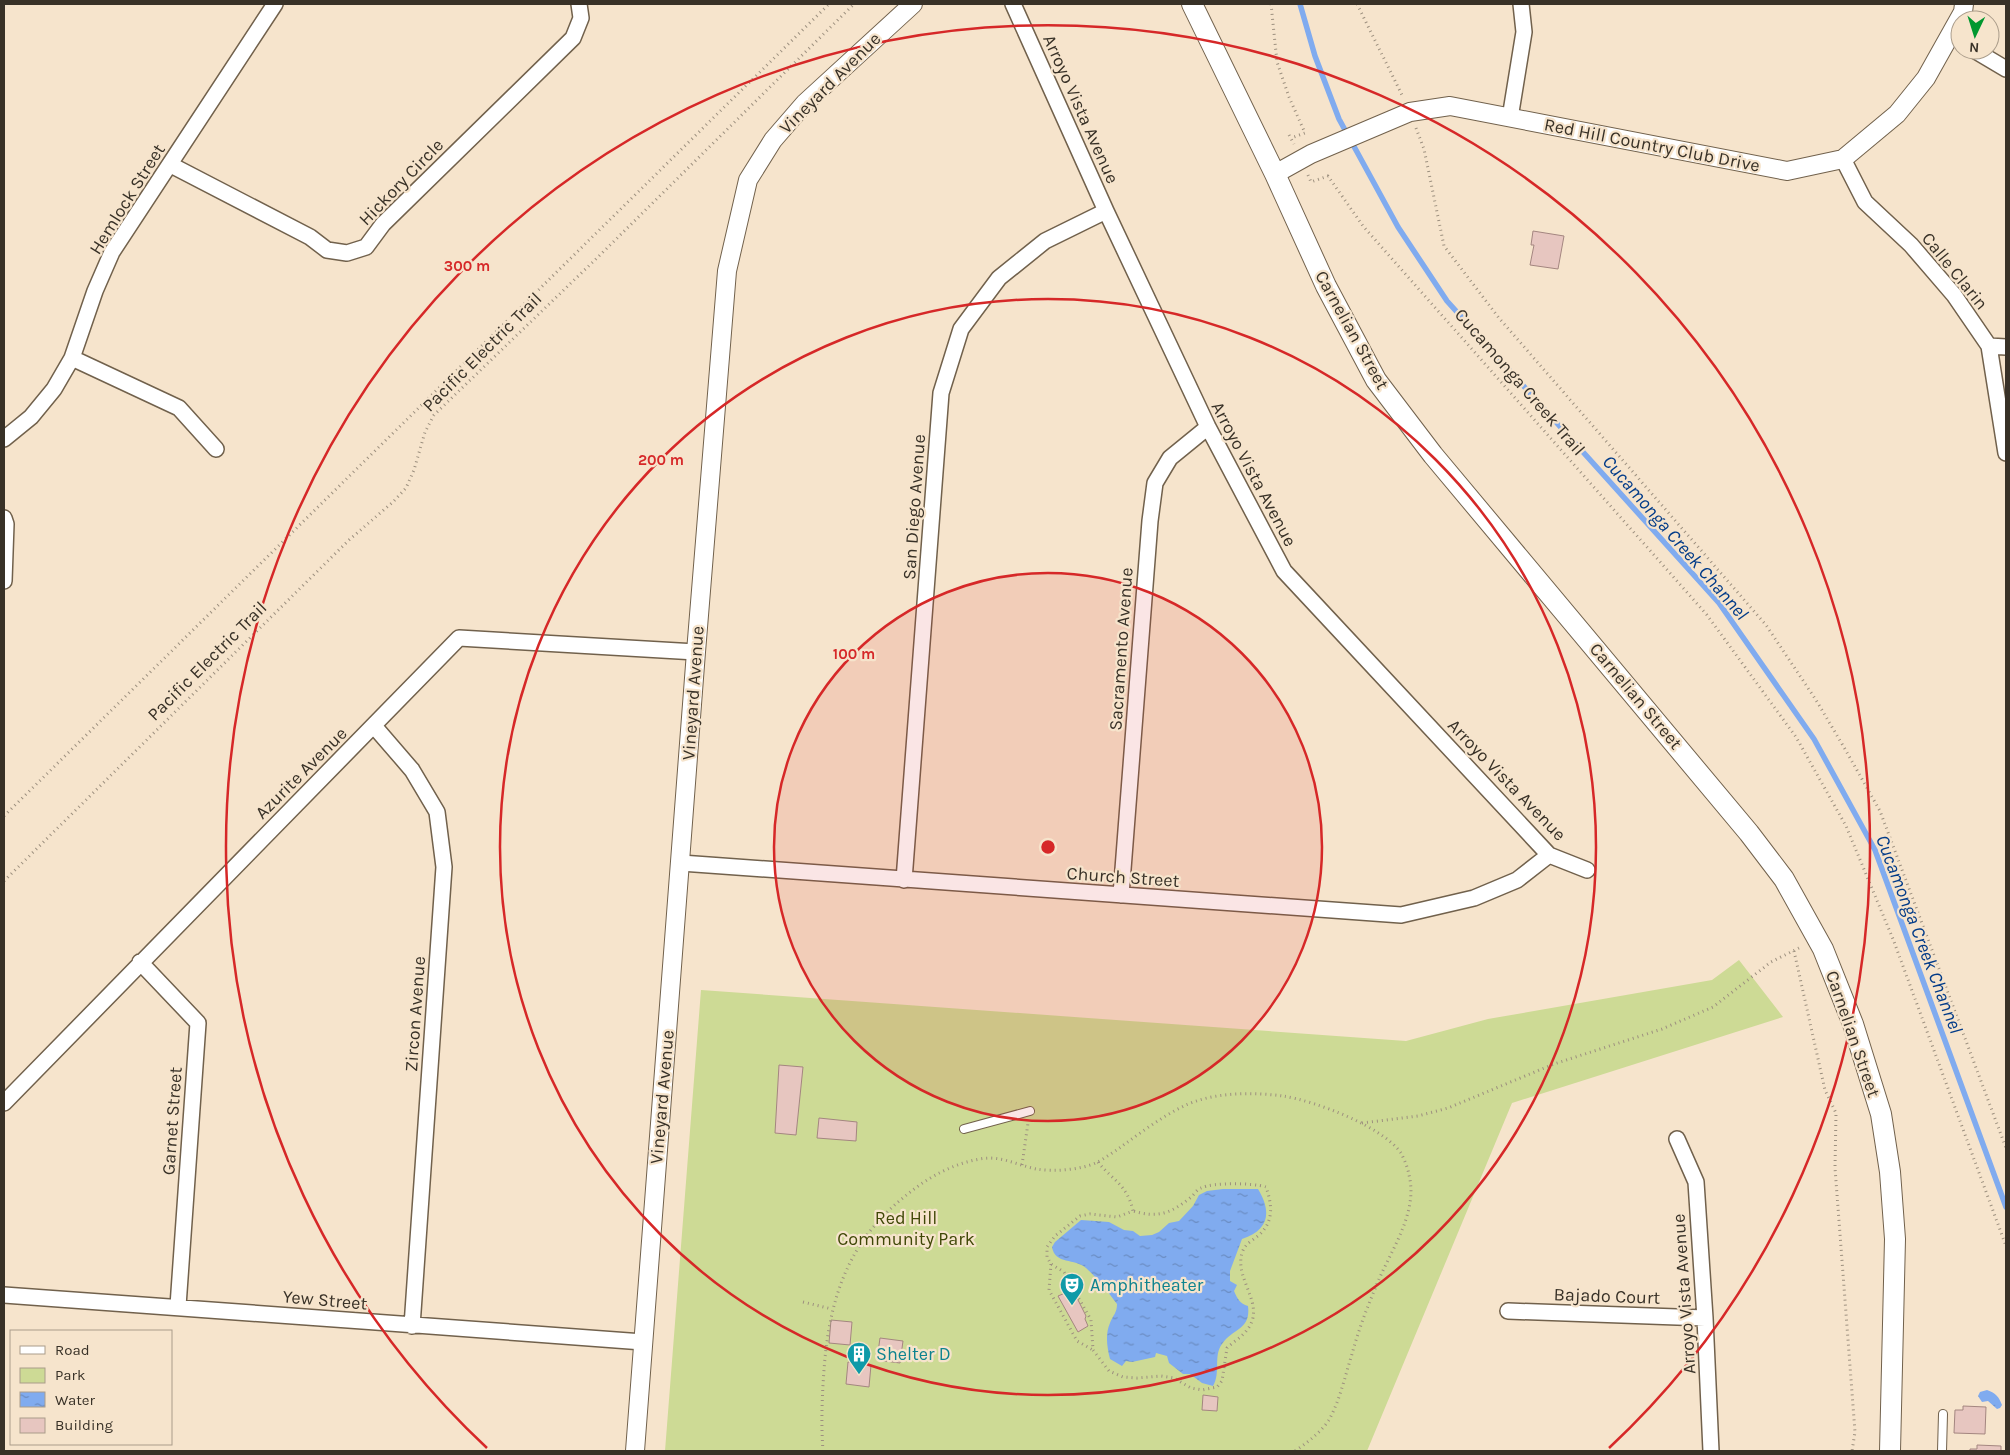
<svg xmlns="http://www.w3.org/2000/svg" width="2010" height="1455" font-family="Karla,sans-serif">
  <defs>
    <pattern id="water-ripples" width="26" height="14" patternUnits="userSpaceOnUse" patternTransform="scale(1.25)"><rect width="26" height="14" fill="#80abef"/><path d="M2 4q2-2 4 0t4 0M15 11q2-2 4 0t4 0" fill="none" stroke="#6a8cc2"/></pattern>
  </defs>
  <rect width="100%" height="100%" fill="#f6e4cc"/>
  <path fill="#cdda95" d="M1739,960L1783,1017L1512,1103L1367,1451H665L701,990L1406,1041L1488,1019L1712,980Z"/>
  <path fill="url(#water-ripples)" d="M1223,1189H1258C1272,1212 1269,1230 1242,1239L1230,1271V1281L1237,1285L1234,1291C1237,1298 1240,1304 1248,1306C1251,1330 1233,1328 1222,1344C1213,1356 1221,1373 1213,1386L1202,1383L1190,1374H1183L1169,1363L1167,1356L1156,1353L1155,1357L1132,1362L1126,1361L1122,1366L1110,1359C1107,1347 1105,1334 1110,1323C1113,1315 1117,1313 1117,1304C1108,1292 1097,1278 1086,1268C1075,1258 1055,1265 1052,1247L1055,1242L1081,1220L1109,1222L1124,1230L1133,1231L1140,1236L1152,1235L1159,1232L1169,1223L1179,1221L1193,1206L1199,1195L1207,1191Z
    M1987,1390C1996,1393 1999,1397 2002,1405L2000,1408L1997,1409L1988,1401L1982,1402L1978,1396L1980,1392Z"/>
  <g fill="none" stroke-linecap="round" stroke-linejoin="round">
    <path stroke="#80abef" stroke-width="5.5" d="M1300,4L1315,56L1339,119L1398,227L1447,301L1719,603L1814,739L1875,850L2006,1207"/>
  </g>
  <path fill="#e7c6c0" stroke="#a48680" d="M1533,231L1564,236L1558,269L1530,265L1534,245H1531Z
    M779,1065L803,1067L796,1135L775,1133Z
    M819,1118L857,1122L856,1141L817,1138Z
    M1070,1291L1072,1295L1076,1296L1086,1316L1085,1319L1088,1326L1078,1332L1058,1296Z
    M831,1320L852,1322L850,1345L829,1343Z
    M880,1338L903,1341L900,1363L877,1360Z
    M848,1362L871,1365L869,1387L846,1384Z
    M1203,1395L1218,1397L1217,1411L1202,1410Z
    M1963,1406L1986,1407L1985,1434L1954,1433L1955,1410H1963Z
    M1977,1445L2001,1446V1451H1970V1449H1977Z"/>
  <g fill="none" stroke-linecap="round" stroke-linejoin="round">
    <defs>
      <path id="service" d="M964,1129L1030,1111
        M1942,1451L1943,1414"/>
      <path id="minor" d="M1013,4L1106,211L1208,427L1284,571L1549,855L1587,870
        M1974,50L2006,69
        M1510,118L1524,32L1521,4
        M1843,159L1865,202L1911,245L1954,295L1989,346L2006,453
        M171,165L310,237L327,250L347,253L366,247L383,224L573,38L581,18L579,4
        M1989,346L2006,347
        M72,358L179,408L216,449
        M4,439L31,417L54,389L72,358L95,291L112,252L275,4
        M4,518L6,524L4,581
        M374,726L412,770L437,812L444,867L412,1326
        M681,863L1401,915L1474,898L1517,880L1549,855
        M904,880L941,393L961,329L999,278L1045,241L1106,211
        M1121,895L1150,521L1155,483L1170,458L1208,427
        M140,962L198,1023L178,1306
        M4,1103L459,638L696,652
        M1677,1139L1696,1182L1705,1318L1711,1451
        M4,1295C217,1309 430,1327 643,1342
        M1508,1311L1705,1318"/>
      <path id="tertiary" d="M1275,174L1311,154L1410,112L1450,106L1787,171L1843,159L1897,114L1926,78L1963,12L1964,4
        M635,1451L696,652L727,271L748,180L773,140L805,103L913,4"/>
      <path id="secondary" d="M1192,4L1275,174L1326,286L1376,380L1433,455L1749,833L1784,879L1823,949L1853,1024L1881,1114L1890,1172L1895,1239L1890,1451"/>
    </defs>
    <use href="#service" stroke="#71614c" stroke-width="10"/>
    <use href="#minor" stroke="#71614c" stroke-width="18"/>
    <use href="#tertiary" stroke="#71614c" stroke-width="20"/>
    <use href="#secondary" stroke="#71614c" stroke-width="22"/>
    <path stroke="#9d907f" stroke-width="3" stroke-dasharray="1 4" stroke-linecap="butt" d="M1271,4L1277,62L1289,97L1305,133L1291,138
      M1357,4L1403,97
      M1416,128L1424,149L1444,246L1499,318L1766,625L1816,700L1845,749L1880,811L2006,1148
      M1289,135L1294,144
      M1308,175L1311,182L1328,176L1363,226L1707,615L1796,737L1846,826L1893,939L2006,1246
      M4,816L829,4
      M4,881L349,540L393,502L406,488L414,470L425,432L434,415L598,257L854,4
      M1794,951L1825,1090L1836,1113L1835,1168L1855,1432L1852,1451
      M1362,1123L1418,1116L1448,1108L1554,1064L1662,1029L1713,1007L1771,962L1801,947
      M1098,1162C1113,1181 1127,1184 1133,1211L1117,1217L1090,1214L1080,1216L1055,1236L1047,1247V1257L1051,1264L1064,1272L1091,1320L1093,1350L1109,1371L1123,1377L1137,1378L1161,1376L1174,1378L1191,1388L1202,1390L1217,1387L1222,1381L1227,1348C1233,1342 1242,1337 1247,1330C1267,1305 1234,1280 1242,1253C1245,1243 1254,1240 1260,1234C1274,1221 1272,1204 1266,1187C1254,1183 1213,1182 1201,1188C1197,1189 1194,1195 1190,1198C1170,1214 1157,1218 1133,1211
      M1022,1165L1028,1123
      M1051,1264L1049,1290L1077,1341L1093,1350
      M803,1302L832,1309
      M823,1451C821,1424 822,1397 824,1370C829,1301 847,1243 903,1198C925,1179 951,1164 980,1159C1000,1155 1017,1165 1036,1169C1054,1172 1081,1170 1098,1162C1105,1158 1112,1153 1118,1149C1139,1134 1162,1116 1186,1105C1215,1092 1252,1092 1283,1096C1315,1101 1382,1126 1401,1153C1404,1159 1408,1168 1409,1175C1419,1214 1388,1254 1375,1289C1366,1310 1358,1332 1352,1354C1345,1376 1340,1400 1329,1420C1320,1433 1308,1442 1295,1451"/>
    <use href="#service" stroke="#fff" stroke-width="8"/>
    <use href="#minor" stroke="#fff" stroke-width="15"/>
    <use href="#tertiary" stroke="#fff" stroke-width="18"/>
    <use href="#secondary" stroke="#fff" stroke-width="20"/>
  </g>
  <circle cx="1048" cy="847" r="274" fill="#d62828" fill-opacity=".12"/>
  <g fill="none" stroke="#d62828" stroke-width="2.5">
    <circle cx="1048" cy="847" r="274"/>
    <circle cx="1048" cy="847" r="548"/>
    <path d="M487 1448A822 822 0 1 1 1609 1448"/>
  </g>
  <defs>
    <symbol id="theatre-pin" viewBox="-11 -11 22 30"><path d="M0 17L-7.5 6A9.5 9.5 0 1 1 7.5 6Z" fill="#0f9aa8" stroke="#f6e4cc"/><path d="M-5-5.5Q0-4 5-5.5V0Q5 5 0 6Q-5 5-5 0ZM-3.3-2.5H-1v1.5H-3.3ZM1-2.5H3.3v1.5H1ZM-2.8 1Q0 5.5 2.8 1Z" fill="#fff"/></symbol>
    <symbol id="building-pin" viewBox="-11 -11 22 30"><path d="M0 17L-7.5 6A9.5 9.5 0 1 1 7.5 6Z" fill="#0f9aa8" stroke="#f6e4cc"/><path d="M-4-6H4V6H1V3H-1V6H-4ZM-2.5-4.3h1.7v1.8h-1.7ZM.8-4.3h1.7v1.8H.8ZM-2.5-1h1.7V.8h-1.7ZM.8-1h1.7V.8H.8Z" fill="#fff"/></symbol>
  </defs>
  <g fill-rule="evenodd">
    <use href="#theatre-pin" x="1058" y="1271" width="28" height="38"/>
    <use href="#building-pin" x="845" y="1340" width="28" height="38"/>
  </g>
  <g text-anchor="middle" stroke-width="4.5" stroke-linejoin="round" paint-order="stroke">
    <g font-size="18" fill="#383127" stroke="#f6e4cc">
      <text transform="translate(830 83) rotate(-45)" y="6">Vineyard Avenue</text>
      <text transform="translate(1081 109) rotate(66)" y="6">Arroyo Vista Avenue</text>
      <text transform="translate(1652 145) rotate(11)" y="6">Red Hill Country Club Drive</text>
      <text transform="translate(401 182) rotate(-46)" y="6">Hickory Circle</text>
      <text transform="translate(127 199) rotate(-58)" y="6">Hemlock Street</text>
      <text transform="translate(1955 271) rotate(51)" y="6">Calle Clarin</text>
      <text transform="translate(1352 330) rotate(61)" y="6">Carnelian Street</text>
      <text transform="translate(482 352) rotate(-45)" y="6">Pacific Electric Trail</text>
      <text transform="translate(1520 382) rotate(49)" y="6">Cucamonga Creek Trail</text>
      <text transform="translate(1254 474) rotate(62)" y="6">Arroyo Vista Avenue</text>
      <text transform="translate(914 507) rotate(-86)" y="6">San Diego Avenue</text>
      <text transform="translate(1121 649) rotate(-86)" y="6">Sacramento Avenue</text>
      <text transform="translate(207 661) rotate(-45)" y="6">Pacific Electric Trail</text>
      <text transform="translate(693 693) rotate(-86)" y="6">Vineyard Avenue</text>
      <text transform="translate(1636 696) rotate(50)" y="6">Carnelian Street</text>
      <text transform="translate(301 773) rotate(-45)" y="6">Azurite Avenue</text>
      <text transform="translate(1507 780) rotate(46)" y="6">Arroyo Vista Avenue</text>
      <text transform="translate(1123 877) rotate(4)" y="6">Church Street</text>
      <text transform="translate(415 1014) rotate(-86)" y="6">Zircon Avenue</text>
      <text transform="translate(1853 1034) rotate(71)" y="6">Carnelian Street</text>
      <text transform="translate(662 1097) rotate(-85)" y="6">Vineyard Avenue</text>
      <text transform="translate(172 1121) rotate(-86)" y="6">Garnet Street</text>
      <text transform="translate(1684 1294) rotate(-94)" y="6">Arroyo Vista Avenue</text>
      <text transform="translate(1607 1296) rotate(2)" y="6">Bajado Court</text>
      <text transform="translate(325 1300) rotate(5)" y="6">Yew Street</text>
    </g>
    <g font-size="18" fill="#3f4706" stroke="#f6e4cc">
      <text x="906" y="1224">Red Hill<tspan x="906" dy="21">Community Park</tspan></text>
    </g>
    <g font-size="18" fill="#0d838f" stroke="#f6e4cc" text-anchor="start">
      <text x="1090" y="1291">Amphitheater</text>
      <text x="876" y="1360">Shelter D</text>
    </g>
    <g font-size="19" font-style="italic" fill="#023b88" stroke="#f6e4cc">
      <text transform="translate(1676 537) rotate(49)" y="7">Cucamonga Creek Channel</text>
      <text transform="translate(1920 934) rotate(69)" y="7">Cucamonga Creek Channel</text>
    </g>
  </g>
  <circle cx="1048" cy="847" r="8" fill="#d62828" stroke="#f6e4cc" stroke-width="2.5"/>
  <g font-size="15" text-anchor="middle" font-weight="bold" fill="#d62828" stroke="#f6e4cc" stroke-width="4.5" stroke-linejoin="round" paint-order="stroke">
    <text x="467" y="271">300 m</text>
    <text x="661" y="465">200 m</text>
    <text x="854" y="659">100 m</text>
  </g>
  <rect width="2010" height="1455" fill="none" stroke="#383127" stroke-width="10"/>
  <rect x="10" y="1330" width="162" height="115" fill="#f6e4cc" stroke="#aa9c8a"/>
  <rect x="20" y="1346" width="25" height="8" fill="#ffffff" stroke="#aa9c8a"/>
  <text x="55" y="1355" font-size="15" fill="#383127">Road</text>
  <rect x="20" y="1368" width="25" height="15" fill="#cdda95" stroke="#aa9c8a"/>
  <text x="55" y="1380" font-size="15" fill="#383127">Park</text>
  <rect x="20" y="1392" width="25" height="15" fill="url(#water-ripples)" stroke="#aa9c8a"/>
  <text x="55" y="1405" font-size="15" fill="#383127">Water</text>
  <rect x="20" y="1418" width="25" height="15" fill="#e7c6c0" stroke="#aa9c8a"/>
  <text x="55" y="1430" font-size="15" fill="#383127">Building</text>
  <g transform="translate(1975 35) rotate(184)"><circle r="24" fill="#f6e4cc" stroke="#aa9c8a"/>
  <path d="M0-4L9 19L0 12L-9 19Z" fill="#00972f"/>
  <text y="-8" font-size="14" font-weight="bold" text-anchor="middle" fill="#383127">N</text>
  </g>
</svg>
